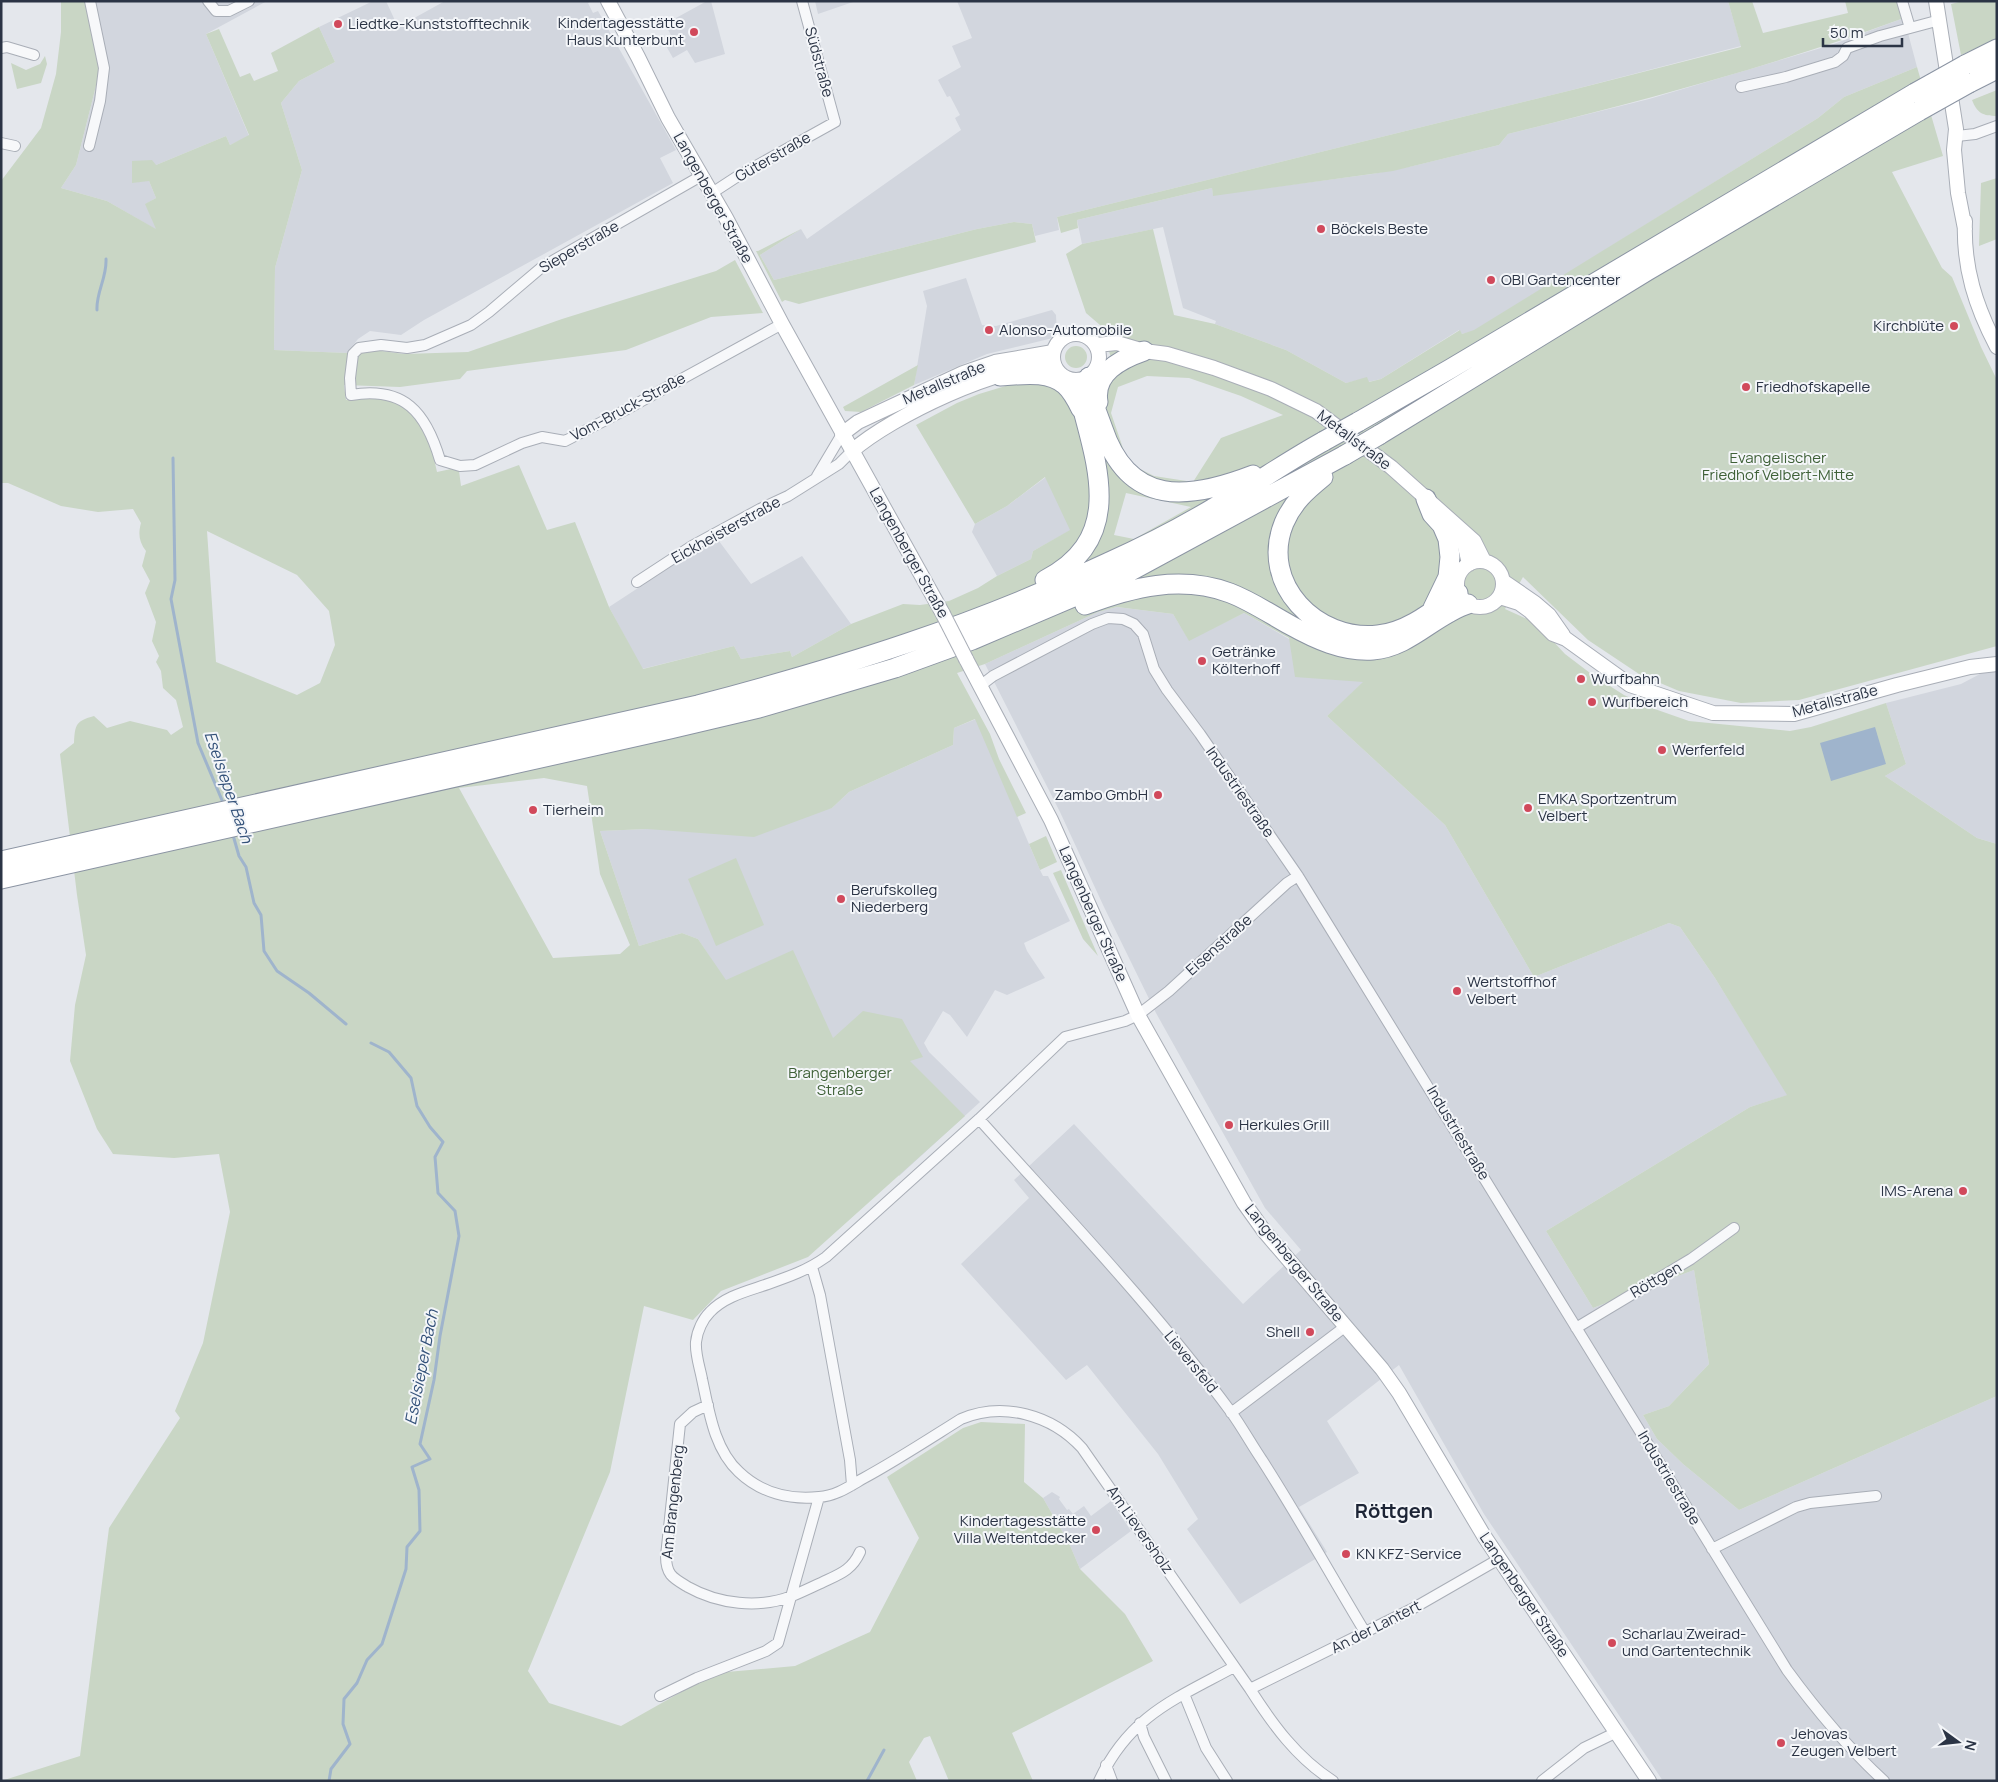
<svg xmlns="http://www.w3.org/2000/svg" width="1998" height="1782" font-family="Manrope,sans-serif">
  <rect width="100%" height="100%" fill="#e4e7ec"/>
  <path fill="#d2d6de" d="M86,1H267L206,34L249,136L230,145L226,136L156,165L149,181L156,198L146,204L157,230L107,201L61,188L76,165L100,70Z
    M373,1H386L398,27L445,1H591L588,3L593,13L598,11L676,150L660,158L673,183L424,320L401,335L370,331L358,339L347,353L274,350L275,268L302,170L281,103L299,81L335,62L319,27Z
    M707,1H711L725,54L695,63L687,50L673,58L665,44L673,39L665,24Z
    M815,1H856L818,14Z
    M957,1H1728L1741,46L1568,91L1057,217L1059,230L1035,236L1032,224L1014,222L977,229L774,280L760,255L801,229L807,239L961,130L955,118L960,115L950,96L947,97L938,80L961,67L952,46L972,38Z
    M1904,18L1917,67L1844,97L1818,118L1474,331L1462,334L1459,330L1381,379L1368,382L1367,378L1346,383L1286,350L1215,324L1216,321L1183,308L1163,227L1082,244L1077,220L1212,188L1213,195L1372,174L1413,166L1499,145L1508,134L1649,99L1831,45Z
    M966,278L982,325L996,326L1052,310L1056,315L1057,337L987,354L914,385L927,306L923,291Z
    M1046,477L1071,530L1033,551L1031,559L997,576L972,532L975,524L1007,506Z
    M716,537L751,584L802,556L851,624L792,657L790,651L741,659L734,646L642,669L609,607Z
    M1117,607L1173,614L1189,640L1244,613L1364,682L1327,716L1445,825L1534,977L1669,923L1680,927L1715,978L1788,1095L1750,1107L1546,1231L1593,1308L1694,1270L1709,1364L1669,1406L1643,1415L1657,1439L1683,1464L1739,1510L1997,1396V1781H1663L1484,1514L1399,1365L1327,1421L1359,1473L1299,1507L1327,1552L1240,1604L1187,1529L1198,1519L1158,1454L1087,1365L1066,1380L961,1264L1029,1198L1014,1180L1074,1124L1243,1304L1301,1250L1265,1208L1156,1013L1104,907L1060,812L985,664L1098,612Z
    M1997,665V844L1977,838L1885,776L1906,764L1886,703L1961,684Z
    M976,719L1040,870L1043,876H1048L1070,921L1024,943L1027,951L1045,978L1007,995L995,990L967,1037L950,1015L943,1011L924,1043L929,1052L980,1102L899,1176L841,1056L725,980L698,939L682,933L639,946L600,831L647,829L832,808L849,792L953,745L954,728Z
    M1052,1492L1060,1497L1059,1499L1067,1510L1069,1509L1073,1514L1084,1506L1091,1516L1111,1501L1131,1531L1080,1569L1069,1543L1043,1498Z"/>
  <path fill="#c9d6c5" fill-rule="evenodd" d="M61,1H86L100,70L76,165L61,188L107,201L156,229L145,204L156,198L149,181L132,183V161L152,160L156,165L226,136L230,145L249,135L206,34L219,29L240,77L250,73L254,81L278,71L271,53L319,27L335,62L299,81L281,103L302,170L275,268L274,350L347,353L366,349L404,354L468,352L562,319L716,271L735,260L763,313L711,317L626,350L467,371L460,379L400,387L344,385L346,400L360,396L391,400L416,414L429,437L437,472L451,469L459,471L461,486L519,465L547,530L575,522L609,607L643,669L734,646L741,659L790,651L792,657L851,624L903,604L920,605L949,601L978,588L997,576L1031,559L1033,551L1070,530L1045,477L1007,506L975,524L916,425L957,403L979,394L1029,379L1049,384L1065,395L1116,372L1100,325L1086,313L1066,254L1082,244L1153,229L1174,315L1215,324L1286,350L1346,383L1367,377L1369,382L1381,379L1460,330L1462,334L1474,330L1818,118L1844,97L1917,67L1943,156L1892,172L1942,268L1952,277L1981,347L1997,380V646L1799,700L1741,703L1679,691L1639,674L1588,640L1523,577L1505,609L1536,623L1565,654L1594,676L1624,695L1649,707L1689,721L1790,731L1811,727L1886,703L1906,764L1885,776L1977,838L1997,844V1396L1739,1510L1683,1464L1657,1439L1643,1415L1669,1406L1709,1364L1694,1270L1593,1308L1546,1231L1750,1107L1787,1095L1715,978L1680,927L1669,923L1534,977L1445,825L1327,716L1363,682L1295,677L1289,638L1244,613L1189,641L1173,614L1117,607L1098,612L985,664L957,673L990,734L999,759L1026,813L1017,817L975,719L954,728L953,745L849,792L832,808L754,837L647,829L600,831L639,946L682,933L698,939L726,980L793,950L833,1038L863,1011L902,1019L923,1057L910,1061L965,1116L808,1257L721,1291L693,1320L644,1306L610,1472L528,1671L549,1703L621,1726L715,1673L795,1666L870,1632L919,1538L887,1477L963,1428L981,1422L1025,1424L1024,1482L1043,1498L1069,1543L1080,1569L1125,1614L1153,1661L1012,1733L1033,1781H949L930,1736L924,1738L909,1762L917,1781H1L80,1756L109,1528L180,1418L175,1411L203,1343L230,1212L219,1154L174,1158L113,1154L97,1129L70,1061L75,1005L86,955L77,895L60,754L74,743C75,724 76,721 94,716L107,728L130,721L167,730L171,735L183,727L176,700L163,688L161,671L156,662L159,656L152,641L156,622L145,593L150,581L142,566L146,551C139,542 138,534 141,523L133,509L98,512L61,506L8,483H1V181L41,128L56,74L61,32ZM1147,376L1189,378L1241,396L1283,415L1221,438L1193,482L1154,476L1128,463L1111,413L1118,387ZM1126,493L1191,507L1134,539L1114,535ZM207,531L297,575L329,611L335,645L320,683L297,695L216,662ZM544,778L587,786L600,874L630,945L620,954L553,958L459,788Z
    M1728,1H1752L1763,33L1848,13L1845,1H1898L1904,18C1774,66 1641,101 1508,134L1499,145L1393,171L1213,196L1212,188L1077,220L1078,228L1061,233L1057,217L1568,91L1741,47Z
    M1963,1H1997V39L1961,55L1951,4Z
    M45,56L47,64L41,83L17,89L11,63L26,70L40,64Z
    M1997,90V116C1983,116 1977,113 1972,100Z
    M1997,178V239L1979,246L1981,183Z
    M1014,222L1032,224L1036,242L799,304L785,300L782,302L756,251H758L801,229L760,255L774,280L977,229Z
    M1065 357a11 11 0 1 1 22 0a11 11 0 1 1-22 0Z
    M918,365L914,385L861,412L845,411L843,407Z
    M1046,836L1057,862L1040,870L1029,844Z
    M736,858L764,925L716,946L688,879Z
    M1061,870L1098,956L1083,939L1053,873Z"/>
  <path fill="#9fb4cc" d="M1875,727L1886,764L1831,781L1820,743Z"/>
  <g fill="none" stroke-linecap="round" stroke-linejoin="round">
    <path stroke="#9fb4cc" stroke-width="3" d="M97,310C96,292 107,278 106,259
      M173,458L175,580L171,599L198,743L224,805
      M233,835L239,856L246,867L254,903L261,915L264,951L277,971L309,993L346,1024
      M329,1781L331,1769L350,1744L343,1724L344,1699L357,1683L367,1660L382,1644L406,1569L407,1547L420,1531L419,1490L412,1467L430,1459L420,1444L434,1380L440,1336L459,1236L455,1211L438,1193L435,1157L443,1142L430,1127L417,1106L411,1078L389,1052L371,1043
      M867,1781L884,1750"/>
    <defs>
      <path id="street" d="M208,1L216,11H229L249,1
        M1902,1L1910,28
        M1,48L7,47L34,55
        M1741,87L1786,77L1835,62L1843,56L1847,48L1880,36L1940,20
        M1957,136L1975,134L1997,126
        M1,143L15,146
        M89,146L100,101L104,68L90,1
        M701,176L542,267L489,312L471,325L425,345L407,348L381,345L359,348L353,354L350,378L351,395C405,386 426,413 440,460L460,466L475,465L522,443L542,437L565,441L627,409L782,324
        M712,193L738,176L835,122L802,1
        M817,476L842,434
        M637,582L692,546L760,509L788,496L839,464L852,451
        M980,686L993,676L1092,624L1108,618L1123,619L1134,624L1143,634L1154,669L1167,690L1200,734L1298,876L1787,1670C1817,1711 1846,1746 1884,1781
        M1298,876L1287,883L1169,991L1138,1015L1125,1021L1065,1037L979,1119L826,1257C808,1270 788,1277 768,1284C748,1291 725,1296 710,1312C703,1319 697,1331 696,1342C695,1354 700,1368 702,1379C709,1411 714,1449 739,1472C761,1493 790,1500 819,1497C836,1496 850,1486 864,1478C897,1460 929,1439 961,1419C1003,1401 1052,1415 1082,1448L1250,1689C1273,1725 1297,1758 1333,1781
        M979,1119C1065,1215 1154,1308 1231,1412C1242,1427 1251,1444 1262,1460C1298,1516 1330,1574 1365,1632
        M812,1267L820,1295L850,1460L852,1485
        M1576,1328L1691,1259L1734,1228
        M708,1405L693,1412L680,1424L666,1556C666,1575 673,1578 688,1587C718,1604 759,1609 792,1596C802,1592 812,1587 823,1582C840,1574 852,1570 860,1552
        M1231,1413L1346,1326
        M1712,1549L1796,1507L1810,1503L1876,1496
        M1250,1689L1412,1609L1499,1559
        M1184,1694L1206,1748L1227,1781
        M660,1696L697,1678L766,1651L778,1643L819,1497
        M1140,1723L1144,1737L1166,1781
        M1106,1765L1112,1781
        M1099,1781C1129,1716 1175,1699 1234,1667
        M1542,1781L1584,1748L1617,1732"/>
      <path id="secondary" d="M608,1L638,57L668,118L726,218L782,324L943,614
        M1936,1L1956,129L1954,150L1958,193L1965,229
        M1965,221C1963,268 1976,307 1997,347
        M1053 357a23 23 0 1 1 46 0a23 23 0 1 1-46 0Z
        M1096,345L1117,343L1144,351L1167,354L1214,368L1271,389L1316,411L1391,467L1474,541L1484,561
        M842,434L858,422L963,373L995,362L1053,352
        M852,451C892,416 1001,364 1054,366
        M1461,530L1469,564
        M1457 584a23 23 0 1 1 46 0a23 23 0 1 1-46 0Z
        M1503,581L1535,603L1549,615L1563,635
        M1500,597L1519,603L1530,611L1553,634L1566,639L1630,685L1713,713L1794,714L1897,685L1970,667L1997,664
        M966,659L1051,820L1138,1015L1244,1203L1264,1231L1382,1369L1399,1393L1484,1536L1649,1781"/>
      <path id="highway" d="M1965,65L1997,49
        M1969,83L1997,69
        M1000,376C1021,375 1048,370 1065,385C1072,391 1077,401 1081,409
        M1089,377C1089,395 1097,412 1103,429C1129,507 1188,500 1253,475
        M1098,402C1093,373 1121,359 1144,351
        M1358,422L1450,369L1915,93
        M1379,435L1647,271L1919,111
        M1323,477C1306,491 1293,502 1284,523C1259,584 1317,642 1378,635C1408,632 1434,610 1458,593
        M1426,499L1432,514L1442,525L1448,539L1450,557L1448,577L1433,608
        M1045,580C1126,538 1097,466 1079,395
        M1085,605C1132,587 1181,575 1230,593C1251,601 1270,614 1290,625C1315,639 1343,652 1373,650C1410,647 1434,615 1468,604
        M1,861L698,705C842,667 974,626 1109,562C1147,545 1184,526 1220,504C1255,484 1288,461 1324,441
        M1,879L670,729L759,708L814,692L895,668L972,640L1118,578L1345,455"/>
    </defs>
    <use href="#street" stroke="#a9aeb7" stroke-width="12"/>
    <use href="#secondary" stroke="#a9aeb7" stroke-width="16"/>
    <use href="#highway" stroke="#8b94a3" stroke-width="21"/>
    <use href="#street" stroke="#f7f8fa" stroke-width="10"/>
    <use href="#secondary" stroke="#fff" stroke-width="14"/>
    <use href="#highway" stroke="#fff" stroke-width="19"/>
    <defs>
      <path id="secondary-bridge" d="M943,614L966,659"/>
      <path id="highway-bridge" d="M1915,93L1965,65
        M1919,111L1969,83
        M1324,441L1358,422
        M1345,455L1379,435"/>
    </defs>
    <use href="#secondary-bridge" stroke="#a9aeb7" stroke-width="16" stroke-linecap="butt"/>
    <use href="#highway-bridge" stroke="#8b94a3" stroke-width="21" stroke-linecap="butt"/>
    <use href="#secondary-bridge" stroke="#fff" stroke-width="14"/>
    <use href="#highway-bridge" stroke="#fff" stroke-width="19"/>
  </g>
  <g fill="#d1495b" stroke="#f4f6f9" stroke-width="2">
    <circle cx="338" cy="24" r="5"/>
    <circle cx="694" cy="32" r="5"/>
    <circle cx="1321" cy="229" r="5"/>
    <circle cx="1491" cy="280" r="5"/>
    <circle cx="1954" cy="326" r="5"/>
    <circle cx="989" cy="330" r="5"/>
    <circle cx="1746" cy="387" r="5"/>
    <circle cx="1202" cy="661" r="5"/>
    <circle cx="1581" cy="679" r="5"/>
    <circle cx="1592" cy="702" r="5"/>
    <circle cx="1662" cy="750" r="5"/>
    <circle cx="1158" cy="795" r="5"/>
    <circle cx="1528" cy="808" r="5"/>
    <circle cx="533" cy="810" r="5"/>
    <circle cx="841" cy="899" r="5"/>
    <circle cx="1457" cy="991" r="5"/>
    <circle cx="1229" cy="1125" r="5"/>
    <circle cx="1963" cy="1191" r="5"/>
    <circle cx="1310" cy="1332" r="5"/>
    <circle cx="1096" cy="1530" r="5"/>
    <circle cx="1346" cy="1554" r="5"/>
    <circle cx="1612" cy="1643" r="5"/>
    <circle cx="1781" cy="1743" r="5"/>
  </g>
  <g text-anchor="middle" stroke-width="4" stroke-linejoin="round" paint-order="stroke">
    <g font-size="15" fill="#2b3445" stroke="#f4f6f9" text-anchor="start">
      <text x="684" y="28" text-anchor="end">Kindertagesstätte<tspan x="684" dy="17">Haus Kunterbunt</tspan></text>
      <text x="348" y="29">Liedtke-Kunststofftechnik</text>
      <text x="1331" y="234">Böckels Beste</text>
      <text x="1501" y="285">OBI Gartencenter</text>
      <text x="1944" y="331" text-anchor="end">Kirchblüte</text>
      <text x="999" y="335">Alonso-Automobile</text>
      <text x="1756" y="392">Friedhofskapelle</text>
      <text x="1212" y="657">Getränke<tspan x="1212" dy="17">Költerhoff</tspan></text>
      <text x="1591" y="684">Wurfbahn</text>
      <text x="1602" y="707">Wurfbereich</text>
      <text x="1672" y="755">Werferfeld</text>
      <text x="1148" y="800" text-anchor="end">Zambo GmbH</text>
      <text x="1538" y="804">EMKA Sportzentrum<tspan x="1538" dy="17">Velbert</tspan></text>
      <text x="543" y="815">Tierheim</text>
      <text x="851" y="895">Berufskolleg<tspan x="851" dy="17">Niederberg</tspan></text>
      <text x="1467" y="987">Wertstoffhof<tspan x="1467" dy="17">Velbert</tspan></text>
      <text x="1239" y="1130">Herkules Grill</text>
      <text x="1953" y="1196" text-anchor="end">IMS-Arena</text>
      <text x="1300" y="1337" text-anchor="end">Shell</text>
      <text x="1086" y="1526" text-anchor="end">Kindertagesstätte<tspan x="1086" dy="17">Villa Weltentdecker</tspan></text>
      <text x="1356" y="1559">KN KFZ-Service</text>
      <text x="1622" y="1639">Scharlau Zweirad-<tspan x="1622" dy="17">und Gartentechnik</tspan></text>
      <text x="1791" y="1739">Jehovas<tspan x="1791" dy="17">Zeugen Velbert</tspan></text>
    </g>
    <g font-size="15" fill="#2b3445" stroke="#f4f6f9">
      <text transform="translate(819 62) rotate(75)" y="5">Südstraße</text>
      <text transform="translate(773 157) rotate(-30)" y="5">Güterstraße</text>
      <text transform="translate(713 198) rotate(61)" y="5">Langenberger Straße</text>
      <text transform="translate(579 247) rotate(-30)" y="5">Sieperstraße</text>
      <text transform="translate(944 383) rotate(-23)" y="5">Metallstraße</text>
      <text transform="translate(628 407) rotate(-28)" y="5">Vom-Bruck-Straße</text>
      <text transform="translate(1354 440) rotate(37)" y="5">Metallstraße</text>
      <text transform="translate(726 530) rotate(-29)" y="5">Eickheisterstraße</text>
      <text transform="translate(909 553) rotate(61)" y="5">Langenberger Straße</text>
      <text transform="translate(1835 701) rotate(-15)" y="5">Metallstraße</text>
      <text transform="translate(1240 792) rotate(55)" y="5">Industriestraße</text>
      <text transform="translate(1093 914) rotate(66)" y="5">Langenberger Straße</text>
      <text transform="translate(1219 945) rotate(-42)" y="5">Eisenstraße</text>
      <text transform="translate(1458 1133) rotate(59)" y="5">Industriestraße</text>
      <text transform="translate(1294 1263) rotate(51)" y="5">Langenberger Straße</text>
      <text transform="translate(1656 1280) rotate(-30)" y="5">Röttgen</text>
      <text transform="translate(1191 1362) rotate(51)" y="5">Lieversfeld</text>
      <text transform="translate(1669 1478) rotate(59)" y="5">Industriestraße</text>
      <text transform="translate(673 1502) rotate(-84)" y="5">Am Brangenberg</text>
      <text transform="translate(1140 1530) rotate(55)" y="5">Am Lieversholz</text>
      <text transform="translate(1524 1595) rotate(56)" y="5">Langenberger Straße</text>
      <text transform="translate(1376 1627) rotate(-27)" y="5">An der Lantert</text>
    </g>
    <g font-size="15" fill="#3f6138" stroke="#f4f6f9">
      <text x="1778" y="463">Evangelischer<tspan x="1778" dy="17">Friedhof Velbert-Mitte</tspan></text>
      <text x="840" y="1078">Brangenberger<tspan x="840" dy="17">Straße</tspan></text>
    </g>
    <g font-size="16" font-style="italic" fill="#34527a" stroke="#f4f6f9">
      <text transform="translate(229 787) rotate(71)" y="6">Eselsieper Bach</text>
      <text transform="translate(421 1367) rotate(-79)" y="6">Eselsieper Bach</text>
    </g>
    <g font-size="20" font-weight="bold" fill="#1d2536" stroke="#f4f6f9">
      <text x="1394" y="1518">Röttgen</text>
    </g>
  </g>
  <rect width="1998" height="1782" fill="none" stroke="#2b3445" stroke-width="5"/>
  <g transform="translate(1958 1742) rotate(105)" stroke="#f4f6f9" stroke-width="4" paint-order="stroke">
  <path d="M0-4L9 19L0 12L-9 19Z" fill="#2b3445"/>
  <text y="-8" font-size="14" font-weight="bold" text-anchor="middle" fill="#2b3445">N</text>
  </g>
  <path d="M1823 38v8h79v-8" fill="none" stroke="#2b3445" stroke-width="2.5"/>
  <text x="1830" y="38" font-size="15" fill="#2b3445" stroke="#f4f6f9" stroke-width="4" paint-order="stroke">50 m</text>
</svg>
